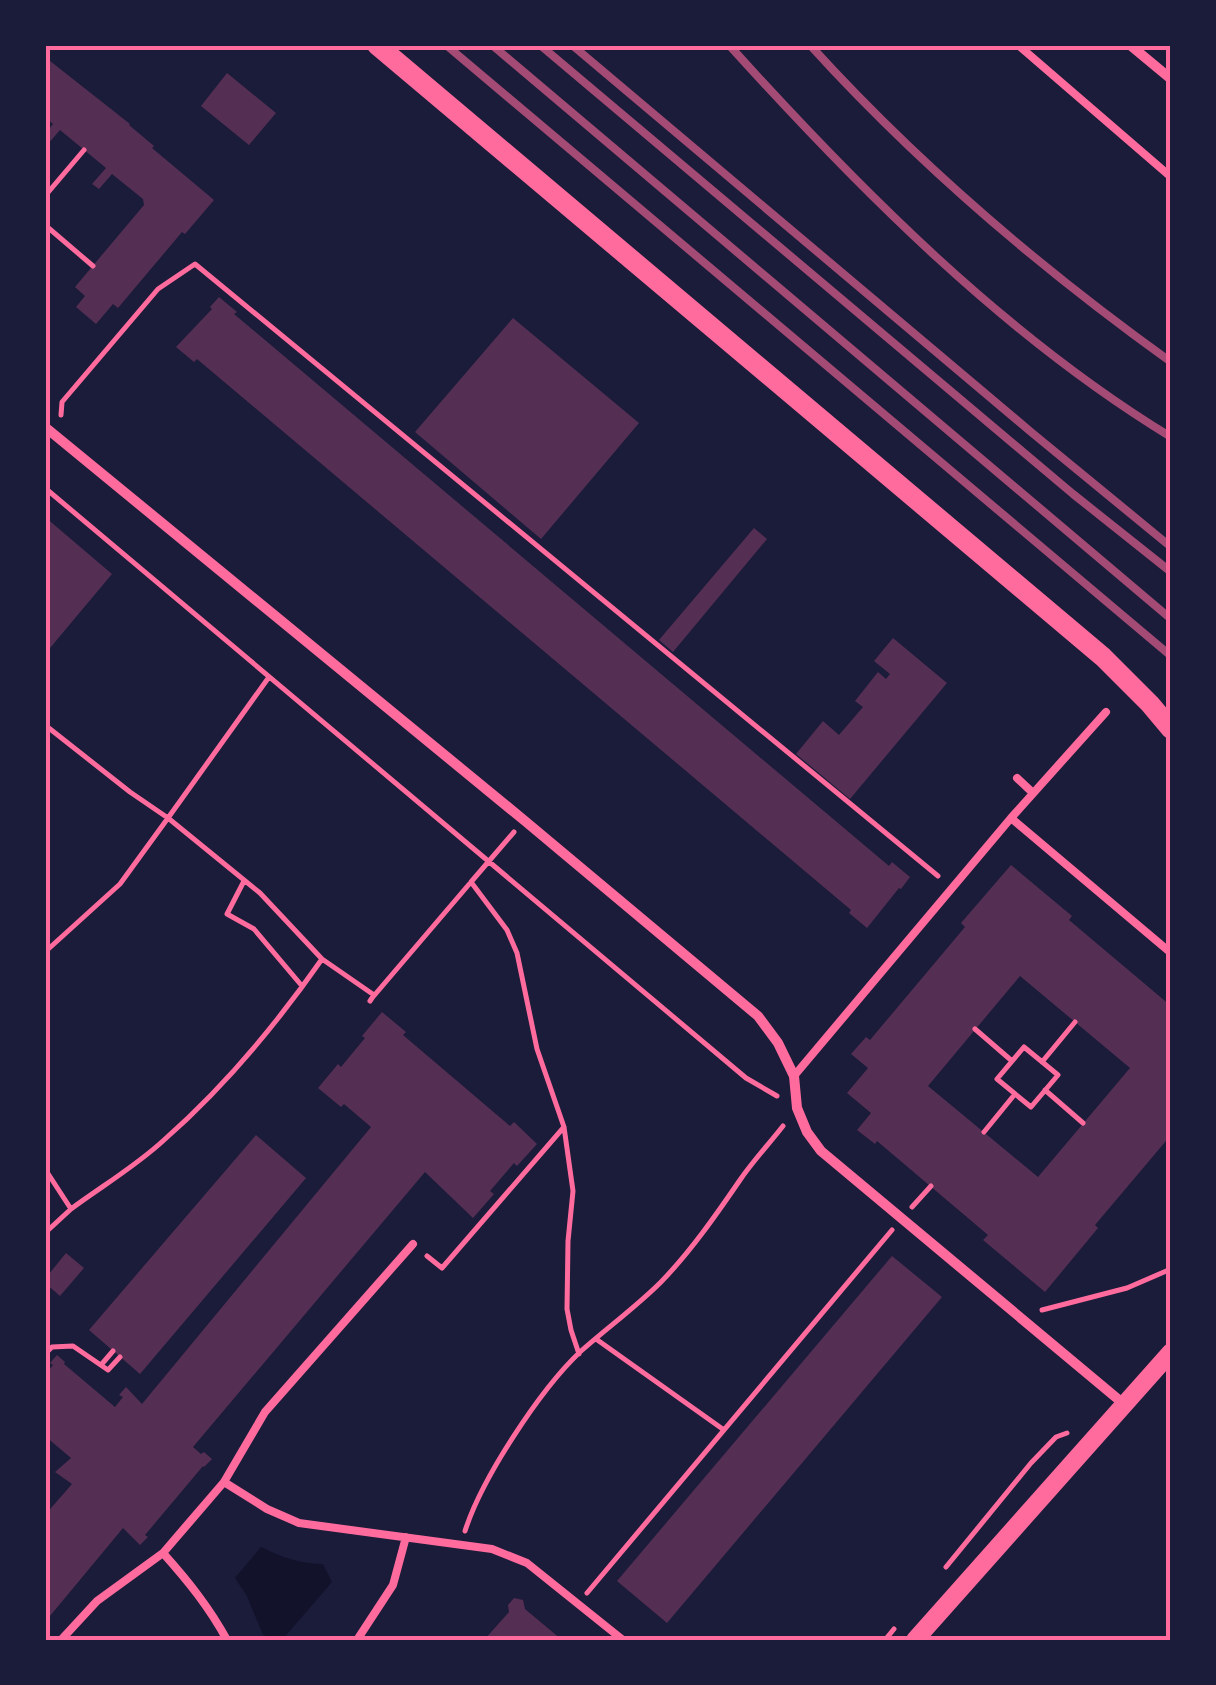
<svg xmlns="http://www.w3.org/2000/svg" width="1216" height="1685" font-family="Inter,sans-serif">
  <rect width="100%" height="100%" fill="#1b1b3a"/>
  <path fill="#12122b" d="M261,1547C281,1557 301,1564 323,1564L332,1582L282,1640L263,1635L247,1596L235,1578Z"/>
  <path fill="#542f53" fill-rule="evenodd" d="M45,57L130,124L129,125L154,146L152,148L214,200L185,234L182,232L118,308L113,304L96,324L76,307L85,296L75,287L144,205L143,199L112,174L99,189L92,184L106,168L60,130L47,145L45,143V134L53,124L45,117Z
    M227,73L276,113L249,145L201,106Z
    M219,297L237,312L234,314L889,866L892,862L910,877L901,889L899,888L867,928L849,913L851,910L197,359L194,362L176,347L212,309L210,307Z
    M513,318L639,423L541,539L415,432Z
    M45,517L112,574L45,654Z
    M754,528L767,539L673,652L659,640Z
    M893,638L947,683L850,799L796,754L823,721L839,735L863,707L855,701L878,672L886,679L890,674L874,661Z
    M1011,865L1072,916L1069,920L1171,1006V1135L1095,1225L1098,1228L1045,1292L983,1240L988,1235L877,1141L875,1144L857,1130L871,1113L847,1093L868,1068L851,1054L866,1037L870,1040L965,927L961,923ZM1020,976L1130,1068L1038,1177L928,1086Z
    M382,1012L406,1032L403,1035L510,1126L514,1122L537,1144L517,1166L514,1163L490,1191L494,1194L473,1218L425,1172L193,1447L201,1454L204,1452L212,1459L204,1467L203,1466L145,1535L148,1537L140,1545L123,1528L45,1622V1515L72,1484L55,1472L71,1458L45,1436V1374L53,1365L50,1363L57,1355L65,1362L64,1364L115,1407L123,1397L119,1395L126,1387L142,1404L371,1127L344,1104L341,1107L318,1088L338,1064L341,1067L365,1038L362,1036Z
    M256,1135L306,1178L140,1374L89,1330Z
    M66,1253L84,1268L60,1296L45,1283V1279Z
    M892,1256L942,1297L667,1623L617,1581Z
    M514,1598L523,1600L525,1609L562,1640H484L509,1612L508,1605Z"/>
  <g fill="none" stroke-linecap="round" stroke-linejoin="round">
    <path stroke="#ff6b9d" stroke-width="5" d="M45,196L84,150
      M45,225L93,266
      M61,415L62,402L158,289L195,264L938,876
      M45,488L746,1078L777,1096
      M269,677L168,818L260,893L322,959L374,995L370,1001
      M45,725L130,792L168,818L120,884L45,952
      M514,832L471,882L507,930L517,953L537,1049L564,1127L573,1191L568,1241L567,1309L571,1330L579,1354
      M244,881L227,914L254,929L302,986
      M372,998L471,882
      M975,1029L1012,1061
      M1024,1047L1058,1075L1031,1107L997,1079Z
      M1042,1062L1075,1022
      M1045,1090L1083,1123
      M984,1132L1015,1094
      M45,1169L71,1209C102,1186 136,1166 164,1140C224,1087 276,1025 322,959
      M912,1207L931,1186
      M45,1233L71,1209
      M427,1256L442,1268L564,1127
      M1042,1310L1127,1288L1171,1269
      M596,1339L724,1430
      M45,1354L52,1347L73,1346L108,1370L120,1357
      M101,1365L113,1351
      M465,1531C482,1478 540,1390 580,1352C607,1328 636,1307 661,1282C691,1251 716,1215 740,1180C753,1161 769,1144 783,1126
      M946,1567L1031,1463L1056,1437L1067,1433
      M587,1593L892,1230
      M885,1640L894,1629"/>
    <path stroke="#ff6b9d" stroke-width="8" d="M1018,45L1171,177
      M1017,778L1033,793
      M1011,818L1106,712
      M794,1076L1011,818L1171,953
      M224,1482L265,1412L413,1244
      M61,1640L97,1601L163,1553
      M227,1640C209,1607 188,1581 163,1553L224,1482L267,1509L299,1523L492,1549L527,1563L623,1640
      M357,1640L393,1585L406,1537"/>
    <path stroke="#ff6b9d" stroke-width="10" d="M1130,45L1171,79
      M45,427L525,821L758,1016L778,1043L794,1076L797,1108L807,1132L821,1151L1125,1405"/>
    <path stroke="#ff6b9d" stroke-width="18" d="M915,1640L1171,1352"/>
    <path stroke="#ff6b9d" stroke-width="20" d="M377,45L1103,657L1150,704L1171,729"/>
    <path stroke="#a44b75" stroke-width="8" d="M446,45L1171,656
      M492,45L1171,619
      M540,45L1073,494L1171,572
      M572,45L1031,432L1171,547
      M729,45C859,189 1005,336 1171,437
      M810,45C918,164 1040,268 1171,362"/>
  </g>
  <rect width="1216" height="1685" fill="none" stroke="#1b1b3a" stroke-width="95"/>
  <rect x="48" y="48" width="1120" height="1590" fill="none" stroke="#ff6b9d" stroke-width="4"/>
</svg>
